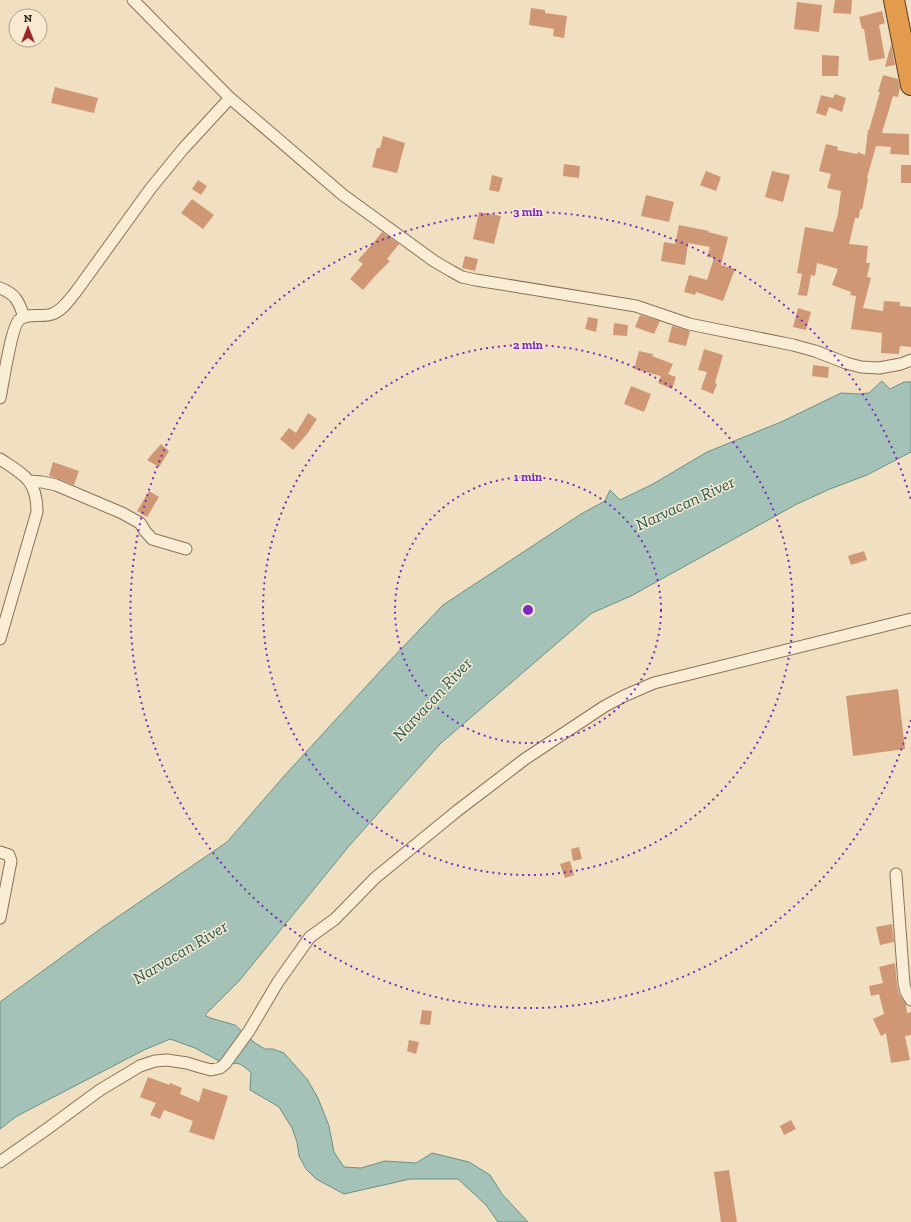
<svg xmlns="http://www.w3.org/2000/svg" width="911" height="1222" font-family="'Zilla Slab',serif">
  <rect width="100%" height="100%" fill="#f0e0c1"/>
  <path fill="#a4c2b8" stroke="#6b9185" d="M882,381L890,389L904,382H911V452L867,475L830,489L797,504L631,596L592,613L440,744L349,846L239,981L205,1015L210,1018L235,1025L255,1043L265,1049H273L284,1053L307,1079L318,1098L329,1126L334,1152L344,1167L361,1168L385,1161L416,1163L432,1153L469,1162L490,1175L502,1194L528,1222H498L486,1205L458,1179H410L344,1194L316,1179L306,1169L299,1156L297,1142L292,1128L279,1107L250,1090L251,1072L240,1064L219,1061L195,1048L170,1039L144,1050L17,1116L0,1129V1002L103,927L227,842L285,775L384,667L443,605L581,514L605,501L610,490L620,500L653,484L707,452L781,422L841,393L859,394L869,393Z"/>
  <path fill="#d09775" d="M835,0H852L851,14L833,13Z
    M797,2L822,5L819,32L794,29Z
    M531,8L545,10V13L567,16L564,38L553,36L554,29L529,25Z
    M882,11L885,23L879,25L885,58L869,61L864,29H862L859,17Z
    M891,44L895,65L885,67Z
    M822,55L839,56L838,76H822Z
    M883,75L898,79L900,88L898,97L893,96L882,133L909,134V155L890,154L891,147L876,146L867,178L868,179L862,210L860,209L859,218H855L849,244L868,246L866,263H870L867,277L871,278L863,308L883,311L884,301L900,302V306L911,307V347L900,346L899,354L881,353L882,333L851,329L856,296L850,295L851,292L832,285L838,269L817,263L815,276L811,275L807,296L798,295L802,274L797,273L805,227L833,232L838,214L841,191L827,188L831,174L819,171L826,144L838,147L837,150L857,154L858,152L865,155L868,130H869L880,92H878Z
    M55,87L98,98L94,113L51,103Z
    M835,94L846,98L842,112L829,107L826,116L816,113L821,95L833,98Z
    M383,136L405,143L397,173L372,167L377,148H380Z
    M564,164L580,166L579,178L563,176Z
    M901,165H911V183H901Z
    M706,171L721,177L716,191L700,185Z
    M772,171L790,175L783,202L765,197Z
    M492,175L503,178L499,192L489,190Z
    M198,180L207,186L201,195L192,189Z
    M646,195L674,202L669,222L641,216Z
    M192,199L214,215L203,229L181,213Z
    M479,212L501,216L494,244L473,239Z
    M679,225L709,231L708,232L728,237L721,265L735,269L723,301L696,292L695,295L684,292L689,275L707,280L714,258L707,257L710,247L688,243L685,265L661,261L664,242L675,244Z
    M382,232L399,244L387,259L390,261L375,276L363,290L350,279L363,264L358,260L375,241Z
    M465,256L478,259L475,271L462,268Z
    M798,308L811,312L806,330L793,327Z
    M640,315L660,321L654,334L635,327Z
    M588,317L598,319L596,332L585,329Z
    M614,323L628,325L627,336L613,335Z
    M672,326L690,331L686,346L668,342Z
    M704,349L723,355L715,383L717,384L713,394L701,389L707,372L698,370Z
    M639,351L653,354L652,356L673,364L668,374L676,377L672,389L658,383L661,376L634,369Z
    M813,365L829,367L828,378L812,376Z
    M631,386L651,394L644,412L624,404Z
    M308,413L317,419L307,434L293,450L280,439L289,428L296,433Z
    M161,444L169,451L159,467L147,460Z
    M53,462L79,471L74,485L59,479L49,476Z
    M149,491L159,497L147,517L137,511Z
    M864,551L867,560L851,565L848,556Z
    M898,689L905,749L853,756L846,696Z
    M579,847L582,859L573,861L571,849Z
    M570,861L574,875L565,878L560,864Z
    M892,924L894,942L880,945L876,927Z
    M895,963L897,985L899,994L906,1004L907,1013L911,1012V1035L905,1036L910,1060L891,1063L886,1033L881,1036L873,1019L884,1014L879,994L871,996L869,986L883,983L879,967Z
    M422,1010L432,1011L430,1025L420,1024Z
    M409,1040L419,1042L416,1054L407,1051Z
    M148,1077L169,1085L170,1083L182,1088L180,1094L199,1102L203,1088L228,1096L214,1140L189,1132L193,1121L164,1110L160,1119L150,1115L156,1103L140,1097Z
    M791,1120L796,1129L784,1135L780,1126Z
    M729,1170L737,1222H721L714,1172Z"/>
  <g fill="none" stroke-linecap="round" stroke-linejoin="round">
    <defs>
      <path id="street" d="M133,0L230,98L343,195L434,261L451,271L462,277L476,280L636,306L689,324L793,345L815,351L846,363L861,367L879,368L901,364L911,360
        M0,288C16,294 19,302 24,317
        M0,398C3,384 11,328 19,320C28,312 42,318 52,314C62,311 68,301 75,293L151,188L183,149L230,98
        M0,459C24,475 37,480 37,512L0,639
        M29,481L42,482L56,485L122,513L140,523L145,531L152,539L186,549
        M0,852L9,855L11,861L0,918
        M896,874L904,984L906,992L911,1000
        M0,1162L47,1129L100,1090L140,1066L155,1061L167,1060L187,1063L200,1067L211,1070L220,1068L225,1064L249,1031L278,982L310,937L335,919L375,878L457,811L525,759L605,706L624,696L654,683L911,619"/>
      <path id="highway" d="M894,0L911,85"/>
    </defs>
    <use href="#street" stroke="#8a7058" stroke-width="13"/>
    <use href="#highway" stroke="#583f2c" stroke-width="22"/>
    <use href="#street" stroke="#faedd5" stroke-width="11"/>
    <use href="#highway" stroke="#e39b4e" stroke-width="20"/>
  </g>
  <g fill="none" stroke="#7b2cbf" stroke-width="2" stroke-dasharray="2 4">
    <circle cx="528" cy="610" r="133"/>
    <circle cx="528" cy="610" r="265"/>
    <path d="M911 720A398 398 0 1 1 911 500"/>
  </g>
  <g text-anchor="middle" stroke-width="3" stroke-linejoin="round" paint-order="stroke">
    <g font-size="17" font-style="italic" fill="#2b5a55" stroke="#f7ead1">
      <text transform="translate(685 503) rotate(-25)" y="6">Narvacan River</text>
      <text transform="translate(432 699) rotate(-47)" y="6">Narvacan River</text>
      <text transform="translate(180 952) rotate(-31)" y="6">Narvacan River</text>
    </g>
  </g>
  <circle cx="528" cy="610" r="6" fill="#7b2cbf" stroke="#f7ead1" stroke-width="2"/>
  <g font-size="12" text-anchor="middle" font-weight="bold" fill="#7b2cbf" stroke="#f7ead1" stroke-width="3" stroke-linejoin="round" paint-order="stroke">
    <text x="528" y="216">3 min</text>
    <text x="528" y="349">2 min</text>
    <text x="528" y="481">1 min</text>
  </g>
  <g transform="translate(28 28)"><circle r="19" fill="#f7ead1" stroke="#ab9d89"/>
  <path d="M0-3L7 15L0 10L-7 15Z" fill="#9c252c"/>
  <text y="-6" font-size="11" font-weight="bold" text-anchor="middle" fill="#39291d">N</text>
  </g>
</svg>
